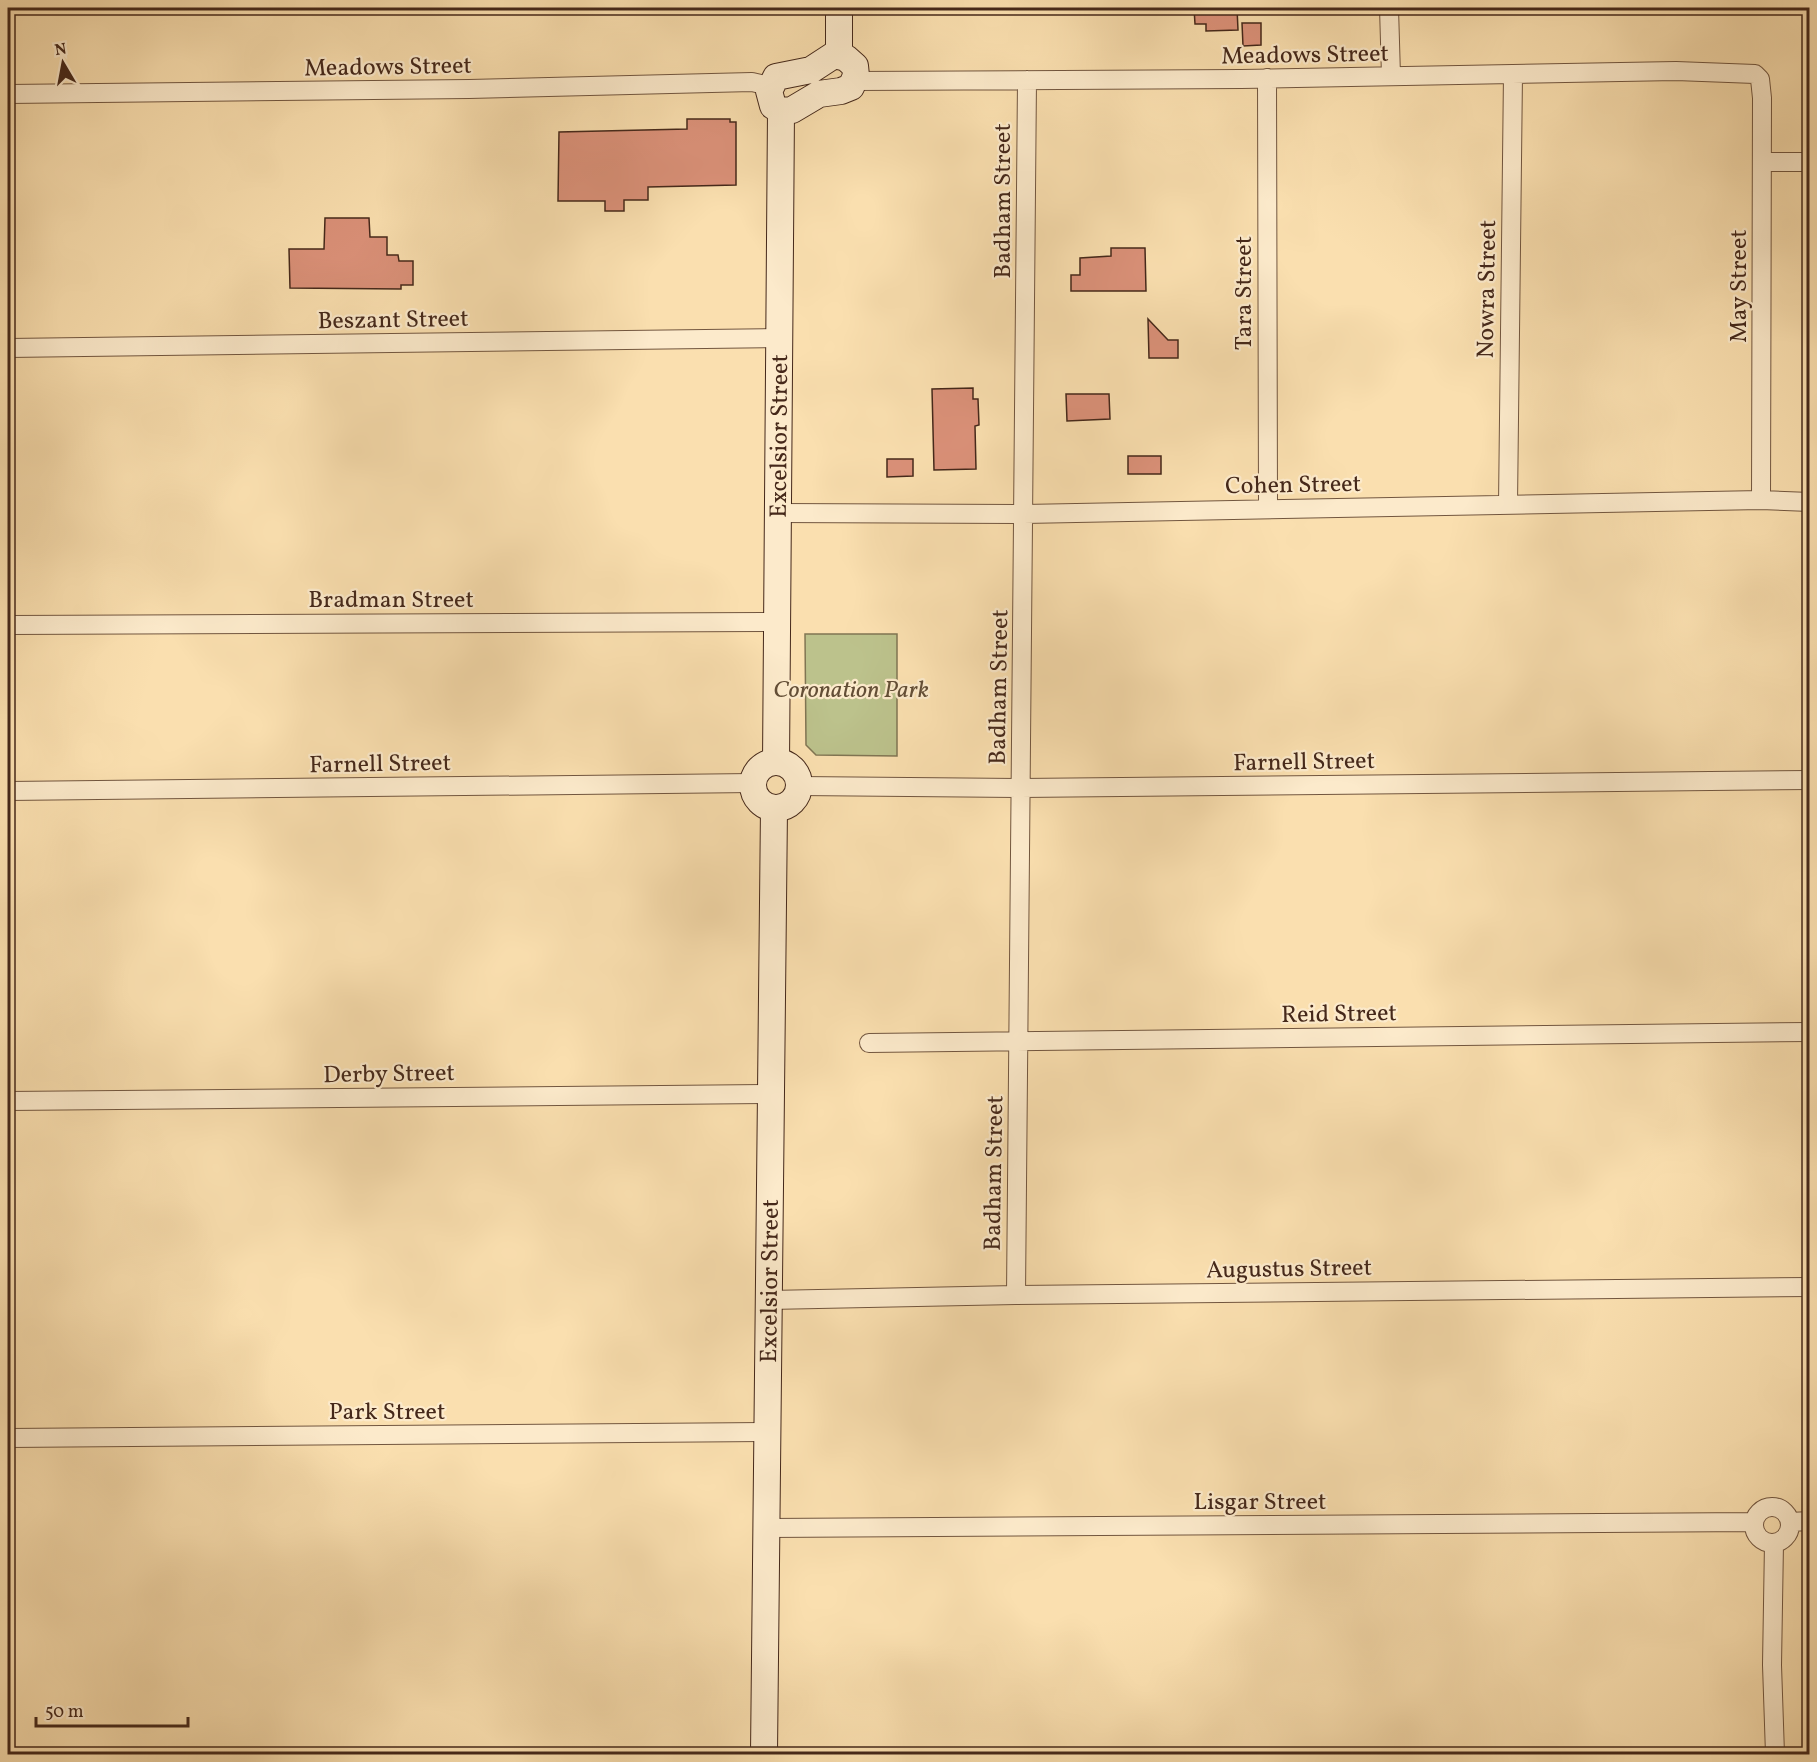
<svg xmlns="http://www.w3.org/2000/svg" width="1817" height="1762" font-family="Vollkorn,serif">
  <rect width="100%" height="100%" fill="#fadfaf"/>
  <filter id="stains"><feTurbulence type="fractalNoise" baseFrequency=".00333" numOctaves="4"/><feColorMatrix values="0 0 0 0 .2 0 0 0 0 .09 0 0 0 0 .02 0 0 0 .5 -.17"/></filter>
  <radialGradient id="worn" r=".72"><stop offset=".6" stop-color="#630" stop-opacity="0"/><stop offset="1" stop-color="#630" stop-opacity=".3"/></radialGradient>
  <path fill="#bcc28c" stroke="#807553" stroke-width="1.5" d="M805,634H897V756L816,755L806,745Z"/>
  <path fill="#db9179" stroke="#45281a" stroke-width="1.5" d="M1194,8H1237L1238,30L1206,31V24H1195Z
    M1242,23H1261V45L1243,46Z
    M687,119H730V122H736V185L648,187V200H624V211H605V201H558L559,132L687,129Z
    M325,218H369L370,237H387V255H398L399,261H413V285H401V289L290,288L289,249H324Z
    M1111,248H1145L1146,291H1071V275H1080V258L1111,256Z
    M1148,319L1168,340H1178V358H1149Z
    M973,388V399H978L979,425L975,426L976,469L934,470L932,389Z
    M1066,394H1109L1110,419L1067,421Z
    M1128,456H1161V474H1128Z
    M887,459H913V476L887,477Z"/>
  <g fill="none" stroke-linecap="round" stroke-linejoin="round">
    <defs>
      <path id="street" d="M1389,8L1391,76
        M1267,78L1268,508
        M855,81L1241,79L1676,71L1755,74L1760,79L1762,98L1761,500
        M8,94L469,89L752,82L769,86
        M1762,162H1810
        M8,348L779,338
        M1508,505L1513,74
        M778,513L1024,514L1761,500L1810,502
        M8,625L775,622
        M799,786L1021,788L1810,780
        M8,791L753,783
        M869,1043L1810,1032
        M8,1101L771,1094
        M1016,1295L1027,80
        M769,1300L1016,1295L1810,1287
        M8,1438L768,1432
        M1754 1525a18 18 0 1 1 36 0a18 18 0 1 1-36 0Z
        M1790,1522L1810,1521
        M767,1528L1754,1522
        M1774,1543L1772,1665L1775,1754"/>
      <g id="secondary">
        <path d="M839,8V55"/>
        <path d="M834,55L846,58L855,66L856,76L851,87L841,91L819,94L792,110L781,111L773,106L769,91L776,77L811,70Z"/>
        <circle cx="776" cy="785" r="23"/>
        <path id="s1" d="M776,762L781,111"/>
        <path id="s2" d="M764,1753L774,808"/>
      </g>
    </defs>
    <use href="#street" stroke="#72563f" stroke-width="20"/>
    <use href="#secondary" stroke="#45281a" stroke-width="28"/>
    <use href="#street" stroke="#fceacb" stroke-width="18"/>
    <use href="#secondary" stroke="#fceacb" stroke-width="26"/>
  </g>
  <g text-anchor="middle" stroke-width="4.5" stroke-linejoin="round" paint-order="stroke">
    <g font-size="24" fill="#45281a" stroke="#fceacb">
      <text transform="translate(1305 54) rotate(-1)" y="8">Meadows Street</text>
      <text transform="translate(388 66) rotate(-1)" y="8">Meadows Street</text>
      <text transform="translate(1002 201) rotate(-90)" y="8">Badham Street</text>
      <text transform="translate(1738 286) rotate(-90)" y="8">May Street</text>
      <text transform="translate(1486 289) rotate(-89)" y="8">Nowra Street</text>
      <text transform="translate(1243 293) rotate(-90)" y="8">Tara Street</text>
      <text transform="translate(393 319) rotate(-1)" y="8">Beszant Street</text>
      <text dy="8" stroke="none"><textPath href="#s1" startOffset="326">Excelsior Street</textPath></text>
      <text transform="translate(1293 484) rotate(-1)" y="8">Cohen Street</text>
      <text x="391" y="607">Bradman Street</text>
      <text transform="translate(998 687) rotate(-89)" y="8">Badham Street</text>
      <text transform="translate(1304 761) rotate(-1)" y="8">Farnell Street</text>
      <text transform="translate(380 763) rotate(-1)" y="8">Farnell Street</text>
      <text transform="translate(1339 1013) rotate(-1)" y="8">Reid Street</text>
      <text transform="translate(389 1073) rotate(-1)" y="8">Derby Street</text>
      <text transform="translate(993 1173) rotate(-89)" y="8">Badham Street</text>
      <text transform="translate(1289 1268) rotate(-1)" y="8">Augustus Street</text>
      <text dy="8" stroke="none"><textPath href="#s2" startOffset="472">Excelsior Street</textPath></text>
      <text x="387" y="1419">Park Street</text>
      <text x="1260" y="1509">Lisgar Street</text>
    </g>
    <g font-size="24" font-style="italic" fill="#634e36" stroke="#fceacb">
      <text x="851" y="697">Coronation Park</text>
    </g>
  </g>
  <rect width="1817" height="1762" fill="none" stroke="#fadfaf" stroke-width="30"/>
  <rect x="9" y="9" width="1799" height="1744" fill="none" stroke="#45281a" stroke-width="3"/>
  <rect x="15" y="15" width="1787" height="1732" fill="none" stroke="#45281a" stroke-width="1.5"/>
  <g transform="translate(63 63) rotate(350)" stroke="#fceacb" stroke-width="4.5" paint-order="stroke">
  <path d="M0-4.5L10 22L0 15L-10 22Z" fill="#45281a"/>
  <text y="-9" font-size="16" font-weight="bold" text-anchor="middle" fill="#45281a">N</text>
  </g>
  <path d="M36 1717v9h152v-9" fill="none" stroke="#45281a" stroke-width="3"/>
  <text x="45" y="1717" font-size="18" fill="#45281a" stroke="#fceacb" stroke-width="4.5" paint-order="stroke">50 m</text>
  <rect width="100%" height="100%" filter="url(#stains)"/>
  <rect width="100%" height="100%" fill="url(#worn)"/>
</svg>
